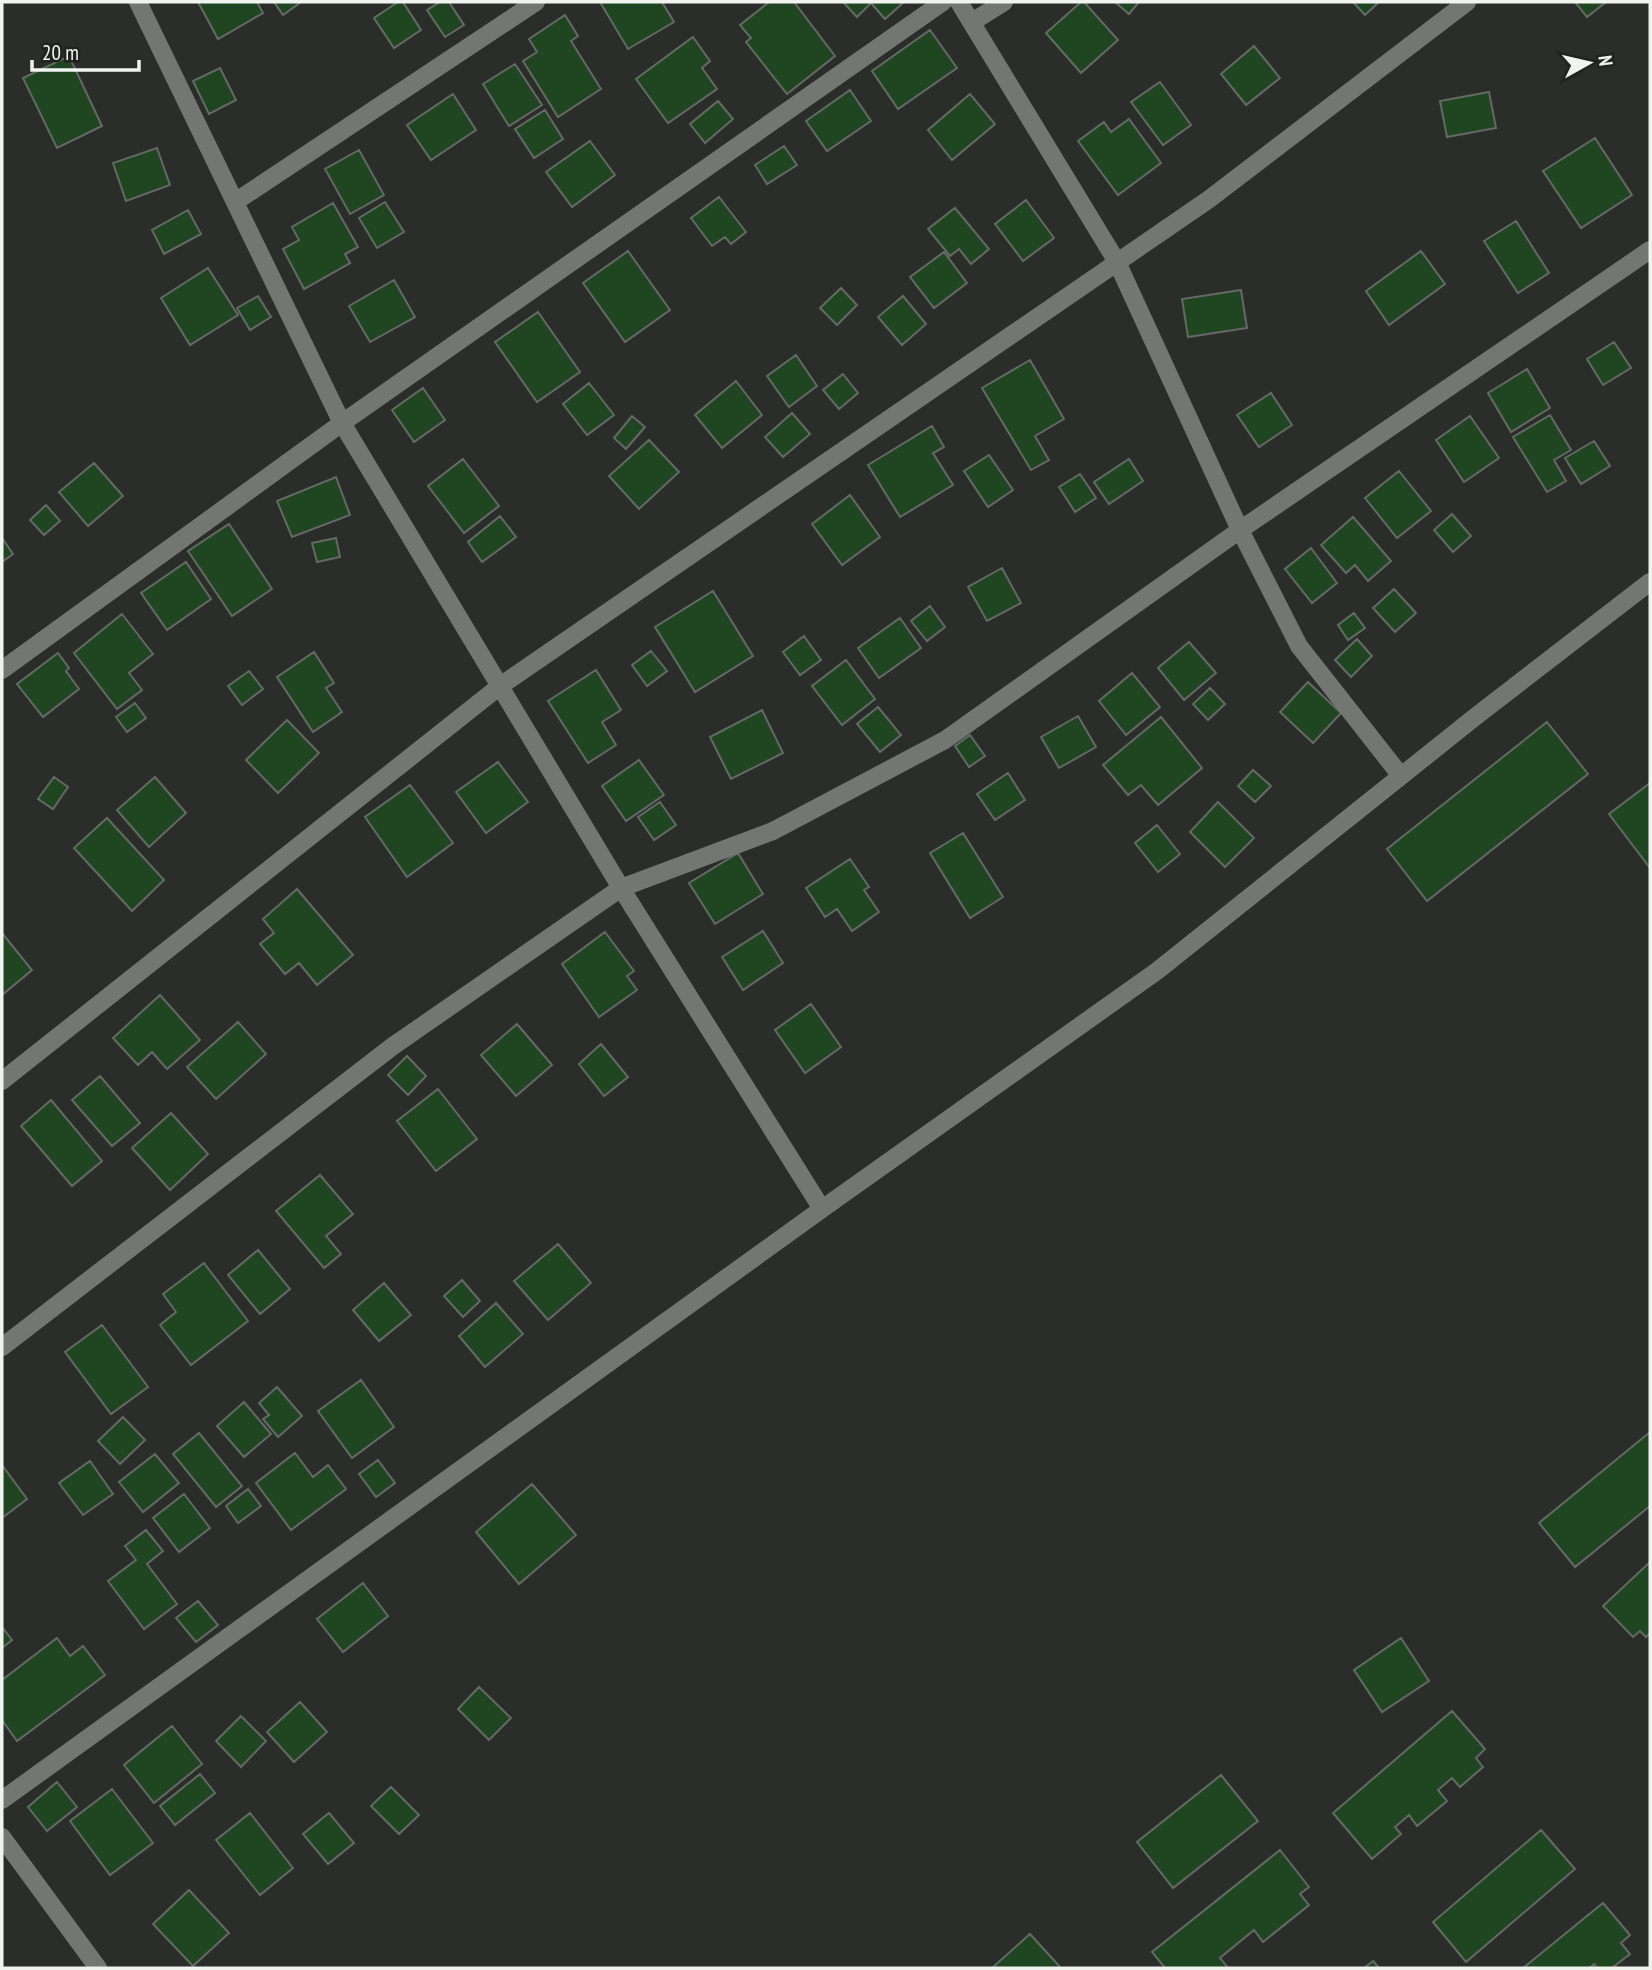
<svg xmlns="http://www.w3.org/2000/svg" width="1652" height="1970" font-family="'PT Sans Narrow',sans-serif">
  <rect width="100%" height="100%" fill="#2a2d2a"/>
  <path fill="#204621" stroke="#656965" stroke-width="2" d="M198,2H257L263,13L218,39Z
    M274,2H301L283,15Z
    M398,2H403L421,30L394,48L374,18Z
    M440,2H449L464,25L445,37L427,10Z
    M600,2H662L674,22L628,49Z
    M769,2H794L835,56L787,94L746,42L751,38L740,25Z
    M843,2H904L885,19L871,3L857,17Z
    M1081,2H1084L1118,40L1081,73L1046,33Z
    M1115,2H1139L1129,14Z
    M1353,2H1379L1365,15Z
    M1575,2H1606L1587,17Z
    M565,15L578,36L571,41L601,89L558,117L523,61L537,52L529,39Z
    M930,30L957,68L898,109L872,71Z
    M693,37L710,61L702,68L717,89L668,123L636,79Z
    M1254,46L1280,78L1246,105L1221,74Z
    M69,56L102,126L57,148L23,78Z
    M515,64L542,105L509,126L483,84Z
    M220,68L236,100L209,114L193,81Z
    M1160,82L1191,125L1163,145L1131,102Z
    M850,90L871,121L827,151L806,121Z
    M1489,92L1496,128L1447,137L1440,101Z
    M453,94L476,130L431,160L407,125Z
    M970,94L995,124L952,160L928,130Z
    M718,101L733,119L705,143L690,124Z
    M545,110L563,139L534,158L515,129Z
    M1129,119L1161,163L1118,195L1078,141L1104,122L1111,132Z
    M1595,138L1632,195L1581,228L1543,171Z
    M590,141L615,175L572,207L546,172Z
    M784,146L797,165L767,184L755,165Z
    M157,148L170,185L126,201L113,163Z
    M359,150L384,195L350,214L325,169Z
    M719,197L746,232L731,244L725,237L712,246L691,218Z
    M1026,200L1054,238L1023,261L995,224Z
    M385,202L404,232L377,248L359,218Z
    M333,203L358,247L345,254L350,263L304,289L283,249L299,240L292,227Z
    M955,208L989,249L971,264L959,249L950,256L928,229Z
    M188,210L201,234L164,254L152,230Z
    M1516,221L1549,273L1518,293L1484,241Z
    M628,251L670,310L625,342L583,283Z
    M1421,251L1445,284L1389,325L1366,291Z
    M944,252L967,283L934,308L910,277Z
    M208,268L238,315L190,345L161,298Z
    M394,280L415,317L370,342L349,306Z
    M841,288L857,305L837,325L820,308Z
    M1241,290L1247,328L1188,337L1182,299Z
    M258,296L271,317L250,330L237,308Z
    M903,296L926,324L902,345L878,317Z
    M538,312L580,372L537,402L495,342Z
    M1614,342L1631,368L1603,385L1587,359Z
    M796,355L817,386L789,407L767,376Z
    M1030,360L1064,419L1035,436L1049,460L1031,470L982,388Z
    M1527,369L1550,408L1511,432L1488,393Z
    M843,374L858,393L839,409L823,390Z
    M736,381L762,415L722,448L695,415Z
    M589,383L614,415L587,435L563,404Z
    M423,388L445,420L414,442L392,410Z
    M1271,393L1292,425L1259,447L1237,415Z
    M792,413L810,434L783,457L765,437Z
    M1550,415L1571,450L1554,460L1566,481L1547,492L1513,437Z
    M632,416L645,427L626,449L614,438Z
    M1470,416L1499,458L1464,482L1436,440Z
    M932,426L944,447L933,453L953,485L900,517L868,465Z
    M649,440L679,472L639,509L609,476Z
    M1594,441L1610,466L1581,484L1565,458Z
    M989,455L1013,490L988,507L964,471Z
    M463,459L499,506L464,533L428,486Z
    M1129,459L1143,481L1109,504L1094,482Z
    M94,463L123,496L88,526L59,492Z
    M1399,471L1431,511L1397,538L1365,498Z
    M1080,474L1096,498L1075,512L1059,487Z
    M336,477L350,515L292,537L277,501Z
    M850,495L880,537L842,565L812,524Z
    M46,505L60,521L44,535L30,520Z
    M1452,514L1471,536L1453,552L1434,530Z
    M500,516L516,537L482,562L468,542Z
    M1353,517L1391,561L1368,581L1355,565L1346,573L1321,545Z
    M229,524L272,589L232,616L188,551Z
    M2,538L13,554L2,562Z
    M336,538L340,557L317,562L312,543Z
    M1311,548L1337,583L1312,603L1285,569Z
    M186,562L211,599L167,630L141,593Z
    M1002,568L1021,603L987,621L968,587Z
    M1394,589L1416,613L1395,632L1373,608Z
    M713,591L753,656L695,692L655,627Z
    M930,606L945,627L927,641L911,621Z
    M1354,613L1365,628L1348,640L1338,625Z
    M122,614L153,654L129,673L142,690L117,709L74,653Z
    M900,618L921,648L879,678L858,648Z
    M804,636L821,660L800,675L783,652Z
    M1357,639L1372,656L1351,677L1335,660Z
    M1189,642L1216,673L1184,700L1158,668Z
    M651,651L667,671L647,686L632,665Z
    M314,652L334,683L326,688L342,712L313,732L277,677Z
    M58,653L69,668L66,671L79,689L43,717L17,684Z
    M846,660L875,699L842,725L812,686Z
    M596,670L621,710L602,722L616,745L588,763L548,701Z
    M249,671L263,689L242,705L228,686Z
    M1132,673L1160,707L1126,735L1099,701Z
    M1308,682L1341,713L1313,743L1280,712Z
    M1210,688L1225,704L1208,720L1193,704Z
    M135,703L146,718L127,732L116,717Z
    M878,707L901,735L880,752L857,724Z
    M762,710L783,753L731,779L710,737Z
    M1078,716L1096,747L1059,768L1041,737Z
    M1161,717L1202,768L1158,805L1141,785L1128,795L1103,765Z
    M287,720L319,753L278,793L246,760Z
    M1547,722L1588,774L1427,901L1387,849Z
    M970,735L985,756L969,767L955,746Z
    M639,760L664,795L626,821L602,786Z
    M498,762L528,802L486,833L456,792Z
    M1253,770L1271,786L1255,802L1238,786Z
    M1008,773L1025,800L995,820L977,794Z
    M54,777L68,787L53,809L38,799Z
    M155,777L186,813L149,847L117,810Z
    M1650,783V868L1609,814Z
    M410,785L453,843L407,877L365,817Z
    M660,802L676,825L654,840L638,817Z
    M1218,802L1254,838L1225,867L1190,832Z
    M107,818L164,880L132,911L74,848Z
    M1157,825L1180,854L1158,872L1135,843Z
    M963,833L1003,897L970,918L930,853Z
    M738,853L763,894L715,924L689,883Z
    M850,859L869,887L864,890L879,912L852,931L837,909L825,917L806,888Z
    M297,889L353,955L317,985L299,963L285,974L260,944L274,933L263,919Z
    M763,931L783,963L743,990L722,957Z
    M605,932L634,971L627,976L637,990L599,1017L562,964Z
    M2,933L32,970L2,995Z
    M160,995L200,1040L167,1069L152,1052L138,1065L113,1038Z
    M811,1004L841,1047L805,1073L775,1030Z
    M238,1022L266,1054L216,1099L187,1067Z
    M517,1024L552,1065L516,1096L481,1055Z
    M601,1044L628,1077L604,1096L579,1064Z
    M407,1056L426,1076L408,1095L388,1075Z
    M100,1076L140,1123L112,1146L72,1100Z
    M438,1089L477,1139L436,1171L397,1121Z
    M51,1100L102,1161L72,1186L21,1126Z
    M171,1113L208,1154L170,1190L132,1148Z
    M320,1175L353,1214L326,1236L341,1254L324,1268L276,1211Z
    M558,1244L591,1283L548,1320L514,1281Z
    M258,1250L290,1289L260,1314L228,1275Z
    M204,1263L248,1321L191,1365L160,1325L176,1312L163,1294Z
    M462,1280L480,1301L463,1317L444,1296Z
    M384,1283L411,1315L379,1341L353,1310Z
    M496,1303L523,1334L485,1367L459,1336Z
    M102,1325L148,1387L111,1414L65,1352Z
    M361,1380L394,1427L352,1458L318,1411Z
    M277,1387L302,1416L278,1437L263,1419L269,1415L259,1403Z
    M244,1402L271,1434L244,1457L217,1426Z
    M123,1417L145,1440L120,1464L98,1441Z
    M1650,1432V1506L1575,1567L1539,1523Z
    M199,1433L242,1486L216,1507L173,1454Z
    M295,1453L313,1477L328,1465L346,1489L291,1530L256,1483Z
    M155,1454L179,1483L143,1512L119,1482Z
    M378,1460L395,1483L376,1497L359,1474Z
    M90,1461L113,1494L83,1515L59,1483Z
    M2,1465L27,1499L2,1518Z
    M532,1484L576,1535L519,1584L476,1532Z
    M248,1489L261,1506L238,1523L226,1506Z
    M184,1494L210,1528L179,1552L153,1518Z
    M146,1530L163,1551L147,1564L177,1604L144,1629L108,1581L136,1560L125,1546Z
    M1650,1562V1633L1646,1637L1640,1631L1633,1637L1603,1606Z
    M363,1583L388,1616L343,1652L317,1619Z
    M198,1601L218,1625L196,1642L176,1618Z
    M2,1627L12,1640L2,1648Z
    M57,1638L70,1656L83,1646L105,1675L17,1741L2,1720V1680Z
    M1401,1638L1429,1681L1382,1712L1354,1670Z
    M479,1687L511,1718L489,1740L458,1709Z
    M300,1702L327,1732L294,1762L267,1732Z
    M1452,1711L1485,1749L1476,1758L1483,1767L1460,1787L1452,1778L1438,1790L1447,1801L1417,1826L1409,1815L1395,1827L1401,1834L1372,1859L1333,1813Z
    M241,1716L266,1741L241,1767L216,1741Z
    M172,1726L202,1764L154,1803L124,1765Z
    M200,1774L215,1793L175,1825L160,1806Z
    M1221,1775L1258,1821L1173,1888L1137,1842Z
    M57,1782L77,1807L47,1831L28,1807Z
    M391,1787L419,1815L399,1834L371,1806Z
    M112,1789L153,1843L110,1875L70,1821Z
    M250,1813L293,1868L260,1895L216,1840Z
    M329,1813L354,1843L328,1864L303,1834Z
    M1541,1830L1575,1869L1466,1962L1433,1922Z
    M1280,1850L1309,1887L1300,1894L1309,1905L1263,1942L1254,1930L1220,1958L1228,1968H1165L1152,1952Z
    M189,1890L229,1933L193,1966L153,1924Z
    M1603,1903L1630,1935L1621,1943L1630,1954L1612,1968H1597L1594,1964L1590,1968H1523Z
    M1030,1934L1061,1968H992Z
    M1373,1961L1379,1968H1364Z"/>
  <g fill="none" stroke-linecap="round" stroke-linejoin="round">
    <path stroke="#747674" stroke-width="18" d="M959,2L1117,262L1240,530L1299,646L1401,776
      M972,22L1004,2
      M235,202L536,2
      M2,670L342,423L943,2
      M2,1081L500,686L1208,200L1467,2
      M822,1209L1157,971L1475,717L1650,582
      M2,1347L393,1046L621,888L773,831L945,740L1240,530L1650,250
      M2,1800L822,1209L621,888L342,423L138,2
      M2,1837L98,1968"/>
  </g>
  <rect width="1652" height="1970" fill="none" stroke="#f1f3f1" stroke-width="7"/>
  <g transform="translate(1589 63) rotate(82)" stroke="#202320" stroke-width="5" paint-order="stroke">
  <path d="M0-5L12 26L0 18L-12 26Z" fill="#f1f3f1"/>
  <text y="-10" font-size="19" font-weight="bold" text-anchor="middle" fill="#f1f3f1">N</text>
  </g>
  <path d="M32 60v10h107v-10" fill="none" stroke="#f1f3f1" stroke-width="3.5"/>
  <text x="42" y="60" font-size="21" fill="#f1f3f1" stroke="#202320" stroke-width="5" paint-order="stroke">20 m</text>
</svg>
